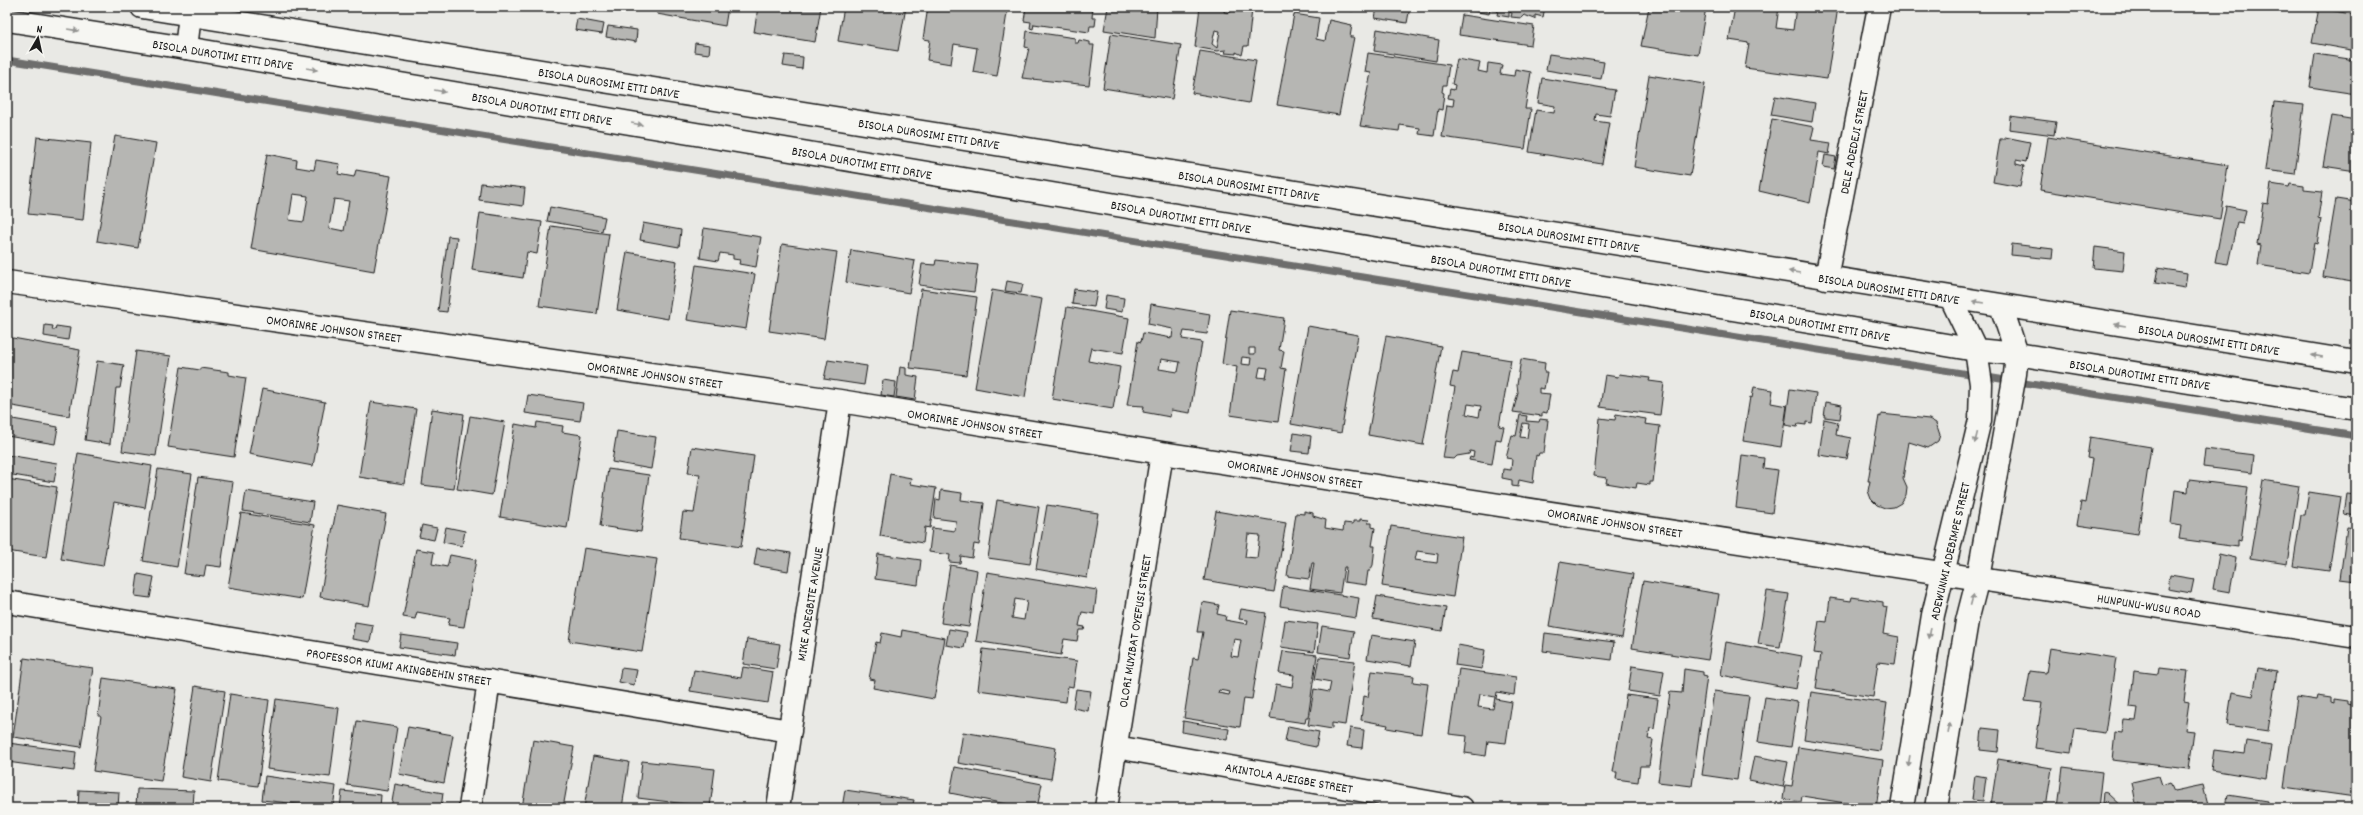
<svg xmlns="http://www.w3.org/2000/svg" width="2363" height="815" font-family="Dekko,sans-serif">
  <rect width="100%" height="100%" fill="#e9e9e5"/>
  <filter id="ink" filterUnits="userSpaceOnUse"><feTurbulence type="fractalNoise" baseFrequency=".025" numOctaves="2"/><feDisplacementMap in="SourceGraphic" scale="8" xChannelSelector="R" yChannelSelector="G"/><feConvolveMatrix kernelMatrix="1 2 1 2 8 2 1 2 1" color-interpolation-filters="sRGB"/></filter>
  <g filter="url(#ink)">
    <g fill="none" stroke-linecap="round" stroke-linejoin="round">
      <path stroke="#6d6d6c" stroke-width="7" d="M7,60L2356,436"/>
    </g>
    <path fill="#b6b6b3" stroke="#1c1c1c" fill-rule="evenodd" d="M658,7H728L725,26L657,14Z
      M758,7H821L815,42L754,32Z
      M844,7H906L898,51L838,41Z
      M928,7H1008L997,76L973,72L977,48L954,44L951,64L927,60L930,40L923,39Z
      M1026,7H1093L1092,18H1096L1095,26H1090L1089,32L1034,24L1033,29L1030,28L1031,22L1024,21Z
      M1108,7H1157L1155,38L1104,30Z
      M1200,7H1225L1224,12L1230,13L1231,7L1252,9L1248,46H1244L1242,55L1236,52V54L1225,53L1226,50L1217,51L1195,47ZM1215,30L1220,31L1217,48L1212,44Z
      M1330,7H1353V11Z
      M1374,7H1410L1407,23L1375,18L1377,8Z
      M1467,7H1545L1543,17L1535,15V19L1524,15L1521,18L1511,17L1512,13L1509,12V17L1497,15L1498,11L1490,10L1489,14L1467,10Z
      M1649,7H1706L1698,55L1641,46Z
      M1735,7H1779L1776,28L1793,30L1796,7H1838L1827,79L1745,68L1749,43L1729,40Z
      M2319,8L2356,15V51L2312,43Z
      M1294,14L1319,18L1316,39L1325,41L1329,20L1352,25L1350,37H1354L1339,115L1277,105Z
      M1462,15L1534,26L1531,45L1459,35Z
      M577,19L604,24L602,34L575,30Z
      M608,26L637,30L636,42L606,37Z
      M1377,29L1439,40L1436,61L1374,51Z
      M1027,31L1075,38V43H1078L1079,40L1090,42V45H1094L1089,85L1022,78L1029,48L1025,47Z
      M1111,34L1181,45L1172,99L1103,88Z
      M695,43L710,45L709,54L694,52Z
      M1200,51L1256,60L1249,103L1192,93Z
      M1368,53L1449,65L1446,85H1443L1442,92L1444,93L1442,110L1438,109L1434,136L1419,134L1420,128L1400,125L1399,131L1360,126L1371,73L1365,72Z
      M1549,54L1604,62L1601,79L1546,70Z
      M2315,54L2356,60V94L2310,87Z
      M785,55L803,57L802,69L783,66Z
      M1457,59L1480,63L1478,71L1487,73L1488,63L1502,65L1500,74L1514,76L1515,69L1531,72L1525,109H1531L1525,149L1442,137L1447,105L1453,106L1454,99L1448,98L1450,89L1454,90L1455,85L1452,84Z
      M1649,75L1705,84L1690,176L1634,167Z
      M1542,78L1615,90L1610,116L1596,114L1595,121L1609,123L1602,164L1529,152L1536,110L1554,113L1555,106L1538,103Z
      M1775,96L1815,103L1812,122L1771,115Z
      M2274,102L2304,105L2295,174L2265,170Z
      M2010,116L2056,122L2054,135L2009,129Z
      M2332,116L2356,120V171L2323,166Z
      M1772,119L1814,127L1811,140L1831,143L1829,154L1819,152L1810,203L1759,191Z
      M115,136L156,143L138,248L97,241Z
      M37,137L91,143L83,220L28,214Z
      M2005,137L2030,142L2026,162L2016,160V164L2024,166L2020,187L1993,182L2000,139H2005Z
      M2048,137L2228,165L2220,219L2040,190Z
      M267,154L297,160L296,167L314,170L316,160L340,164L338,174L354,177L356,170L391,176L374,271L251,249ZM293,194L308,196L304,222L289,220ZM334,199L349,201L344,231L329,228Z
      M1825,155L1836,157L1834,169L1823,167Z
      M481,183L525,188L523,206L479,200Z
      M2271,184L2289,187L2290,184L2304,186V190L2322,192L2318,218L2321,219L2317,244L2314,243L2309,273L2258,265L2261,245L2257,244L2263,203L2268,204Z
      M2336,199L2356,202V271H2354L2352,282L2323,277Z
      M2226,206L2246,210L2243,223L2237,222L2228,264L2215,262Z
      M550,207L605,217L602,231L547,221Z
      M480,213L542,222L537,254L527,252L523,278L472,270Z
      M643,223L681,230L679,247L640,240Z
      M551,226L609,234L597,314L539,306Z
      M704,228L761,237L756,267L739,264L740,260L733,259V255L720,253L718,261L700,258Z
      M448,236L457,237L447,312L438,311Z
      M782,244L837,252L824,339L769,331Z
      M2012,244L2053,249L2052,259L2011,255Z
      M2095,247L2125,251L2123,271L2093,268Z
      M851,250L915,261L909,293L846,282Z
      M627,252L677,261L668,319L617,310Z
      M936,260L978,265L974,292L919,285L922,264L935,265Z
      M696,265L755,274L746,329L687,320Z
      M2158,268L2187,273L2185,288L2155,283Z
      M1007,281L1023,284L1021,293L1005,291Z
      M921,289L977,297L966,375L910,368Z
      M1074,289L1097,292L1094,307L1072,304Z
      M992,290L1042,299L1025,397L975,388Z
      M1106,295L1124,298L1122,312L1104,309Z
      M1151,304L1210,314L1207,334L1184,331L1182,339L1202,342L1190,413L1171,410L1170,417L1143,412L1144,406L1127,405L1138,341L1141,342L1143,333L1172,338L1173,329L1148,324ZM1161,359L1180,362L1178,372L1159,369Z
      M1067,307L1129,318L1123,353L1091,348L1088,361L1120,367L1113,409L1052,399Z
      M1230,310L1284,318L1279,350L1284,351L1281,368L1286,369L1278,422L1230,415L1237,367L1222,364ZM1249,348H1255V354H1249ZM1242,357L1251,358L1250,365L1241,364ZM1260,367L1268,368L1266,378L1258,377Z
      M45,325L53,326L52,330H55L56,326L70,328L68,340L44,336Z
      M1308,326L1358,335L1341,433L1291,424Z
      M1386,336L1441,346L1423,445L1368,435Z
      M7,337L80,350L69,416L7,405Z
      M136,351L171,356L156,456L122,451Z
      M1462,352L1511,360L1499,426L1504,427L1501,440L1496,439L1492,464L1469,460L1470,457L1473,458L1474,452L1470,451L1469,454L1457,456L1454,459L1443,458L1455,387L1450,386L1453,372L1458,373ZM1468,404L1481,406L1479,417L1466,414Z
      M1521,359L1545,363L1544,372H1547L1544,389L1539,388V393L1550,394L1547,413L1542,412V416L1513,412L1518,393L1517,385Z
      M828,360L867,366L864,385L824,379Z
      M97,361L124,365L120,388H116L110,444L85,440Z
      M181,367L200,370V368L229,372V375L246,378L234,457L168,447Z
      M900,367L906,368V375L918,377L915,400L896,397Z
      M1619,374L1650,378L1649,381L1664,383L1660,415L1600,407L1605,375L1618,377Z
      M883,380L896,382L894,397L881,395Z
      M1754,387L1773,390L1771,403L1787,406L1781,447L1743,441L1750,397L1752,398Z
      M262,389L325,402L313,466L249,454Z
      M1790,389L1816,393L1812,423L1806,422V425L1798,424L1797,427L1785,425Z
      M528,395L583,403L580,421L525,413Z
      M371,402L416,409L404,484L359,477Z
      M1826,402L1842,405L1840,419L1824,417Z
      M432,409L464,414L454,489L422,485Z
      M1616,414L1646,419L1645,424L1660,426L1653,482H1650V485L1637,483L1636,488L1606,483L1607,478L1594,476L1600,418L1615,420Z
      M1881,414L1929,419L1936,423L1940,435L1938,441L1928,448L1909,442L1903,478L1907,487L1906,495L1901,503L1894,507L1885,508L1877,505L1871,499L1868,491L1870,481H1868L1879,416L1881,417Z
      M1520,415L1527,416L1526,421L1539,422L1540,419L1548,420L1544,453H1539L1538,456L1536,455L1533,483L1519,480L1518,487L1512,486V480L1502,478L1503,469L1511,470L1512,459L1506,458L1512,435L1516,436ZM1523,423L1529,424L1527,438L1520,437Z
      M470,416L505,422L492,495L457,489Z
      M7,418L58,427L55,444L7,436Z
      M1824,419L1838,422L1836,435L1851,438L1847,459L1819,455Z
      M537,422L563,426L562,432L582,435L567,528L500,517L515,424L536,428Z
      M617,431L656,437L651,469L612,462Z
      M1294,433L1311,436L1309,453L1291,451Z
      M2090,437L2151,447L2138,534L2077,525L2081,502L2085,503L2092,459L2087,458Z
      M692,447L754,456L741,547L679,538L683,512L694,513L700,474L688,473Z
      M2205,449L2254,455L2252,473L2203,467Z
      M78,453L152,466L145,508L114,502L103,566L61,559Z
      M7,455L57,463L54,482L7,474Z
      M1742,455L1764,458L1763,468L1778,470L1772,513L1736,508Z
      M158,469L192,474L177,567L143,561Z
      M608,469L649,475L641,532L600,526Z
      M890,474L911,478L910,484L936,488L930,528L925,527L923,543L880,536Z
      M198,477L233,482L221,567L206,565L204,576L184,574Z
      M7,479L57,487L46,557L7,551Z
      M2189,480L2248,487L2241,541L2238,540V547L2179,539L2181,526L2171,524L2175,490L2188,492Z
      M2263,480L2299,486L2287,564L2250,558Z
      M941,490L962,493L961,500L984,503L979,545L974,544L972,558L961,556L960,563L949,562L950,555L929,552L932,528L955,531L956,521L934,518L936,499L940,500Z
      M246,491L313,502L310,522L243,511Z
      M2309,492L2341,497L2329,571L2293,566L2301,515H2305Z
      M2347,494L2356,495V516L2344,514Z
      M997,500L1039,507L1030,564L988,558Z
      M337,505L386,514L369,606L320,597Z
      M1047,505L1098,513L1087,578L1036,569Z
      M1216,511L1286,523L1274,592L1204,580ZM1248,534L1260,535L1257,558L1245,557Z
      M1304,511L1313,513V516L1326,520L1325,528L1343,531L1344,523L1353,524V521H1360V519L1369,520L1368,523H1372V527L1375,528L1372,546H1375L1373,565L1370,571H1368L1366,585L1344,582L1346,567H1344L1340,593L1310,589L1314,563H1312L1309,579L1287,576L1296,513L1304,514Z
      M241,513L315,525L302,599L228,587Z
      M422,525L437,528L434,540L419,537Z
      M1391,526L1462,537L1453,597L1382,586ZM1417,551L1438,554L1437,563L1415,560Z
      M446,527L465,531L462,546L443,542Z
      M2347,527L2356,528V581L2340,579Z
      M584,548L657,559L642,652L569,641Z
      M757,548L791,553L788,571L754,565Z
      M416,549L434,552L432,564L447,567L450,555L476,560L464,627L448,625L450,618L417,612L415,619L403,617Z
      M878,554L921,560L918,585L875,579Z
      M2219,554L2236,558L2230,592L2213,589Z
      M1560,562L1633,574L1622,638L1549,626Z
      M950,565L977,570L969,627L941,623Z
      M987,572L1097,590L1094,614L1082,612L1079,626L1085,627L1084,630H1079L1077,641L1064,639L1061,655L976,641ZM1015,599L1027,601L1024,620L1012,618Z
      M138,574L154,577L150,598L135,596Z
      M2170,575L2194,579L2191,593L2168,589Z
      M1643,581L1719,594L1708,660L1632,648Z
      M1283,586L1359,598L1356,618L1280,606Z
      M1767,591L1789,594L1780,647L1758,644Z
      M1377,596L1446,608L1442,631L1373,619Z
      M1852,597L1883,602V606L1887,607L1883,634L1899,637L1895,664L1878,662L1873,697L1816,688L1821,654L1814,653L1819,621L1827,622L1830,598L1851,601Z
      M1202,602L1219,605L1217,614L1226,616L1225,620L1247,624L1248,620L1239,619L1241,609L1266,613L1252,699L1244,698L1240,727L1184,718L1193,658L1198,659L1203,632H1197ZM1234,639L1241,640L1238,657L1231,656ZM1219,690L1230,692L1229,695L1218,693Z
      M1285,620L1318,624L1314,652L1281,647Z
      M355,622L373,625L370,642L352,639Z
      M1322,626L1354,631L1350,657L1318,652Z
      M949,629L967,632L964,648L946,645Z
      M902,630L945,638L934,699L873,688L875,680L869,679L876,642L880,643L882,633L901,637Z
      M1545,633L1614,642L1612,660L1543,651Z
      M401,635L457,643L455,655L399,647Z
      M1371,635L1415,642L1411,666L1367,659Z
      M747,639L780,644L776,669L743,664Z
      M1726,642L1802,656L1796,689L1721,675Z
      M1458,645L1485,650L1482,669L1455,665Z
      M2050,648L2116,658L2105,733L2075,729L2071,753L2035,748L2042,703L2025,701L2030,671L2046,673Z
      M983,649L1077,661L1073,687L1068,686L1066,702L978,690Z
      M1283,651L1317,655L1308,718H1306L1305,723L1270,718L1276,684L1292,687L1294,675L1279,673Z
      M1319,657L1355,661L1345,725L1332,723V729L1308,725L1314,689L1329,692L1331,682L1315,679Z
      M24,658L93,668L81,747L13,737Z
      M1632,666L1664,671L1660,696L1628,691Z
      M743,667L773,672L768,703L690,691L694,670L741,678Z
      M621,668L637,670L634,685L619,682Z
      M2159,668L2188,671L2184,701L2189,702L2185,730L2194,731L2189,769L2112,760L2115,732L2122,733L2124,720L2136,721L2138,708L2130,707L2134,671L2158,674Z
      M2258,668L2277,671L2268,731L2227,725L2232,692L2253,696Z
      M1459,669L1516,677L1514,695L1497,692L1496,699L1512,702L1506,743L1488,741L1486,756L1465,753L1467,736L1449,734ZM1480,694L1495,697L1493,709L1478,707Z
      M1684,669L1703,672V675L1707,676L1692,786L1658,782L1670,692L1682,693Z
      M1372,671L1414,676L1413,682L1428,684L1421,734L1387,728L1388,725L1361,720L1364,696L1368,697Z
      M103,678L177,689L161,781L93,771L101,716H98Z
      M195,686L225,691L211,782L181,777Z
      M1076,689L1091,691L1088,711L1073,708Z
      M1714,691L1749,696L1737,780L1702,775Z
      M1811,692L1887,703L1880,751L1804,740Z
      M230,694L269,700L258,786L218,781Z
      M1626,695L1658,699L1654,729L1650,728L1648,739L1653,740L1649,766H1640L1638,782L1616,779L1617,772H1613Z
      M2317,696L2331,698V702L2334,703V699L2348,701V704L2356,706L2355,797L2284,787L2297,697L2316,700Z
      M1765,697L1798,702L1791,747L1758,742Z
      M276,699L339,708L330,777L267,769Z
      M357,721L397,727L387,791L347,785Z
      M1183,721L1229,729L1227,740L1182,732Z
      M1288,726L1319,732L1316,747L1285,741Z
      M408,727L453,735L444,783L399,774Z
      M1350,728L1364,730L1362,748L1347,746Z
      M1982,728L2000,730L1998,752L1980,750Z
      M963,732L1056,748L1051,779L958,763Z
      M533,740L574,747L563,808H522Z
      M2247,741L2271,745L2266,779L2211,770L2214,750L2245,754Z
      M8,743L76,752L74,771L7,762Z
      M1798,747L1883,760L1876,808L1802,796L1801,802L1783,799L1785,785L1792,786Z
      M593,756L629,762L622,808H584Z
      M1754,756L1788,762L1783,787L1749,780Z
      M1998,759L2052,768L2046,808H2007L1991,805Z
      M642,761L715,769L710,807L638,798Z
      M955,767L1042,784L1037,808H1026L950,793Z
      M2063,767L2102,772L2098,808H2058Z
      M1975,775L1986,777L1983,801L1972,800Z
      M265,776L336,786L333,808L262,800Z
      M2159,776L2162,785L2170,782L2174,791L2203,785L2209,808H2141L2140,802L2136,804L2132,782Z
      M395,784L443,793L441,808H391Z
      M137,789L194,791L193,808H136Z
      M79,790L119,792L118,808H78Z
      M845,790L914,800L912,808H842Z
      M342,791L381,795L380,808H340Z
      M2103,792L2107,793L2123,808H2105V804H2102Z
      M2228,795L2267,801L2266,808H2226Z
      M920,804L935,806V808H919Z"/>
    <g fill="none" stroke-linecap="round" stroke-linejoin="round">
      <defs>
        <path id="minor" d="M1826,278L1879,7
          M7,282L840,401L1162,453L2356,637
          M7,602L790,731
          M1116,747L1462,808
          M470,808L489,681
          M778,808L840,401
          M1106,808L1162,453"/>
        <path id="tertiary" d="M186,48L191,7"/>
        <path id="secondary" d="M142,7L2356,362
          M7,20L186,48L1976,350L2017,354L2356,409
          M1902,808L1933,615L1980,420L1981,384L1976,350L1951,298
          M1936,808L1967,621L1978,578L2015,374L2017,354L2001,306"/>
      </defs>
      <use href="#minor" stroke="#1c1c1c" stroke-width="25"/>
      <use href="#tertiary" stroke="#1c1c1c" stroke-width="25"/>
      <use href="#secondary" stroke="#1c1c1c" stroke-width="25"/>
      <use href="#minor" stroke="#f6f6f2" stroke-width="22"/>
      <use href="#tertiary" stroke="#f6f6f2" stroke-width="22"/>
      <use href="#secondary" stroke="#f6f6f2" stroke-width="22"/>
    </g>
    <defs><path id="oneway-solid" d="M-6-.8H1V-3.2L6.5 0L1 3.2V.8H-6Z"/></defs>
    <g fill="#949492">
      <use href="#oneway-solid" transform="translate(73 30) rotate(9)"/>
      <use href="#oneway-solid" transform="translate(312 69) rotate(10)"/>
      <use href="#oneway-solid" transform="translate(440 91) rotate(10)"/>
      <use href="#oneway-solid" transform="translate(637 124) rotate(10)"/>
      <use href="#oneway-solid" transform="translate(1794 272) rotate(-171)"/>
      <use href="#oneway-solid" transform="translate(1978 302) rotate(-171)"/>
      <use href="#oneway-solid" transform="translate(2120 325) rotate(-171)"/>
      <use href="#oneway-solid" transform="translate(2317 356) rotate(-171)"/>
      <use href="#oneway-solid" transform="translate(1976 438) rotate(104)"/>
      <use href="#oneway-solid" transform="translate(1972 600) rotate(-75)"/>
      <use href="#oneway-solid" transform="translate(1930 633) rotate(99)"/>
      <use href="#oneway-solid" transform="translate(1949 728) rotate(-81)"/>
      <use href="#oneway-solid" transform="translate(1909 761) rotate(99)"/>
    </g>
  </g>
  <g text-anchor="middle" stroke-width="3" stroke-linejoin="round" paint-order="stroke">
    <g font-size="13" fill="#1c1c1c" stroke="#f6f6f2">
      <text transform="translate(223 54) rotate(9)" y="5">BISOLA DUROTIMI ETTI DRIVE</text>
      <text transform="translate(609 82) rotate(9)" y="5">BISOLA DUROSIMI ETTI DRIVE</text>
      <text transform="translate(542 108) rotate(10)" y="5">BISOLA DUROTIMI ETTI DRIVE</text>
      <text transform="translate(929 133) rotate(9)" y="5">BISOLA DUROSIMI ETTI DRIVE</text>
      <text transform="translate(1853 142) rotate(-79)" y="5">DELE ADEDEJI STREET</text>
      <text transform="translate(862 162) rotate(10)" y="5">BISOLA DUROTIMI ETTI DRIVE</text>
      <text transform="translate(1249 185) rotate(9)" y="5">BISOLA DUROSIMI ETTI DRIVE</text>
      <text transform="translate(1181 216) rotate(10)" y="5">BISOLA DUROTIMI ETTI DRIVE</text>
      <text transform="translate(1569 236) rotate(9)" y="5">BISOLA DUROSIMI ETTI DRIVE</text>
      <text transform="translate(1501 270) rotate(10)" y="5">BISOLA DUROTIMI ETTI DRIVE</text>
      <text transform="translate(1889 288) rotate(9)" y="5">BISOLA DUROSIMI ETTI DRIVE</text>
      <text transform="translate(1820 324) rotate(10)" y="5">BISOLA DUROTIMI ETTI DRIVE</text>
      <text transform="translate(334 328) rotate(8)" y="5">OMORINRE JOHNSON STREET</text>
      <text transform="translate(2209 339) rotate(9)" y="5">BISOLA DUROSIMI ETTI DRIVE</text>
      <text transform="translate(655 374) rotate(8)" y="5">OMORINRE JOHNSON STREET</text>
      <text transform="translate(2140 374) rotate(9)" y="5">BISOLA DUROTIMI ETTI DRIVE</text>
      <text transform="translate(975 423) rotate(9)" y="5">OMORINRE JOHNSON STREET</text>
      <text transform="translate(1295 473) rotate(9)" y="5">OMORINRE JOHNSON STREET</text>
      <text transform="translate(1615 522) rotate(9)" y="5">OMORINRE JOHNSON STREET</text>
      <text transform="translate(1949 551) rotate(-77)" y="5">ADEWUNMI ADEBIMPE STREET</text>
      <text transform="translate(809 604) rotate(-81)" y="5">MIKE ADEGBITE AVENUE</text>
      <text transform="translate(2149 605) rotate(9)" y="5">HUNPUNU-WUSU ROAD</text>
      <text transform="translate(1134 631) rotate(-81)" y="5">OLORI MUYIBAT OYEFUSI STREET</text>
      <text transform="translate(399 666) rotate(9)" y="5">PROFESSOR KIUMI AKINGBEHIN STREET</text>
      <text transform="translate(1289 777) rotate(10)" y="5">AKINTOLA AJEIGBE STREET</text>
    </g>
  </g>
  <rect width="2363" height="815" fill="none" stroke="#f6f6f2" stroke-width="24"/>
  <rect x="12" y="12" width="2339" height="791" fill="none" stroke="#1c1c1c" stroke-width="1.5" filter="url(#ink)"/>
  <g transform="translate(38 38) rotate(9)" stroke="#f6f6f2" stroke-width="3" paint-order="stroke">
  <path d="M0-3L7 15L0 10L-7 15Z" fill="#1c1c1c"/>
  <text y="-6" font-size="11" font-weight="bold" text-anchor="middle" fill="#1c1c1c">N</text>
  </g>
</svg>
